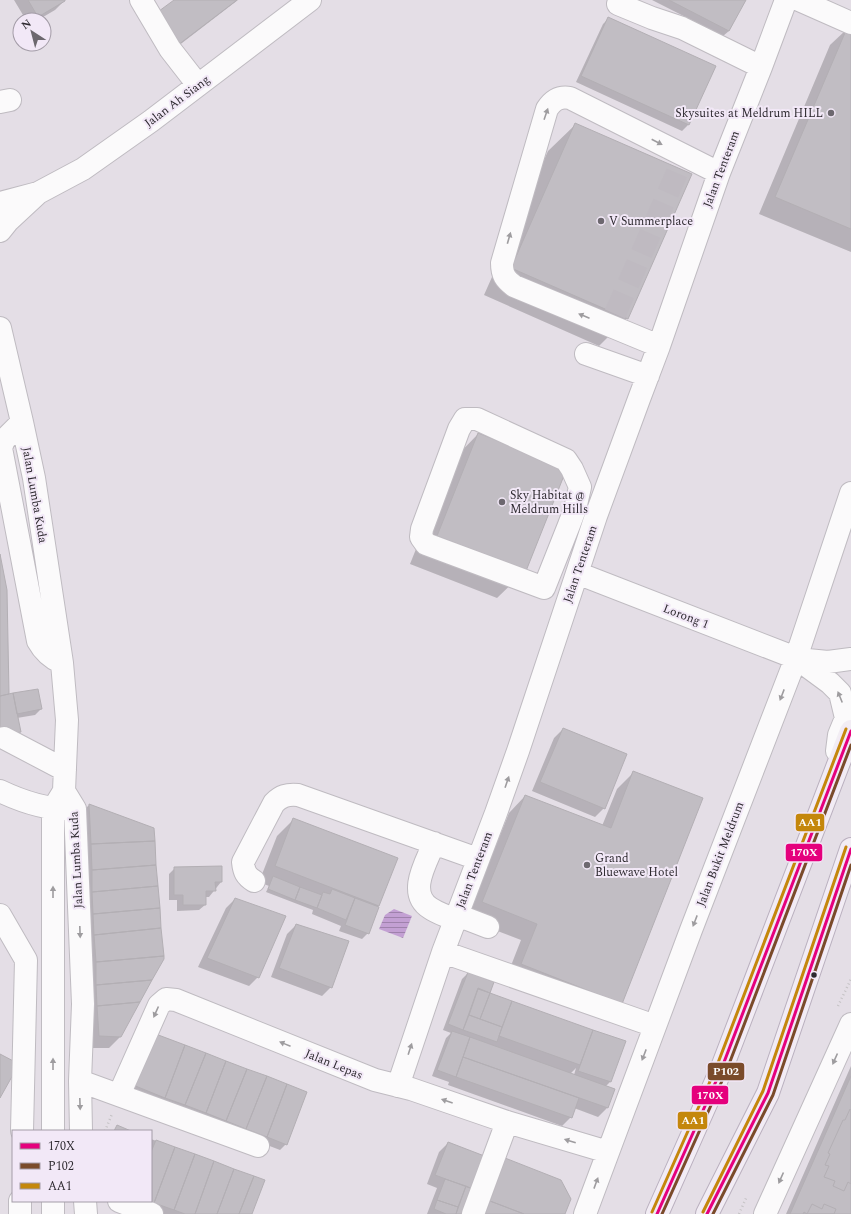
<svg xmlns="http://www.w3.org/2000/svg" width="851" height="1214" font-family="Spectral,serif">
  <defs>
    <pattern id="water-rules" width="6" height="5" patternUnits="userSpaceOnUse"><rect width="6" height="5" fill="#c3a0d3"/><path d="M0 2.5h6" fill="none" stroke="#9f82ac"/></pattern>
  </defs>
  <rect width="100%" height="100%" fill="#e4dee6"/>
  <path fill="url(#water-rules)" d="M394,909L412,916L403,938L379,929L385,915Z"/>
  <path fill="#0003" fill-rule="evenodd" d="M14,0H63L64,1L55,10L38,20H26Z
    M175,0H238L169,53Z
    M652,0H744L729,31L723,36Z
    M609,18L715,67L688,125L682,131L576,82L603,24Z
    M847,29L851,30V252L759,214L830,45Z
    M576,124L627,318L599,346L484,295L548,151Z
    M478,434L525,571L497,598L410,564L451,462Z
    M0,559L8,695L41,709L35,715L17,718L20,732L14,738L0,740Z
    M563,729L604,808L595,817L532,791L554,738Z
    M634,772L621,1003L505,981L521,940L466,919L509,813L525,796L602,826L617,789Z
    M89,805L121,1036L109,1048H87L77,817Z
    M294,819L378,906L377,907L368,933L362,939L339,931L341,926L312,914L313,910L266,892L269,886L259,882L277,836Z
    M175,868L221,882L209,897H205V905L199,910L177,911V900H169V874Z
    M235,899L258,977L249,986L198,967L226,908Z
    M296,925L331,987L322,996L271,977L287,934Z
    M468,973L489,992L488,993L510,1005L512,1002L624,1042L610,1082L606,1086L614,1089L607,1108L598,1117L574,1108L571,1117L562,1126L448,1085L449,1082L432,1076L446,1038L451,1033L443,1030L462,979ZM576,1068L574,1075L570,1074Z
    M148,1040L286,1144L280,1150L128,1091Z
    M851,1066V1214H786Z
    M151,1139L264,1181L251,1214H163L128,1201H151Z
    M448,1143L486,1158L465,1214H427L437,1188L427,1184L439,1152Z
    M496,1168L564,1214H479Z"/>
  <path fill="#c1bdc3" stroke="#b3afb4" d="M28,0H65V1L38,17Z
    M174,0H237L178,45L155,14Z
    M669,0H746L729,31Z
    M608,17L716,66L689,125L581,76Z
    M847,28L851,29V229L775,197Z
    M575,123L692,174L628,319L511,268Z
    M478,433L567,468L526,571L437,536Z
    M0,554L7,590L9,694L0,696Z
    M38,689L42,709L17,714L13,693Z
    M13,693L21,732L0,736V696Z
    M563,728L627,754L605,809L540,782Z
    M633,771L703,798L622,1004L521,964L537,924L482,902L525,795L611,828Z
    M89,804L154,828L155,841L91,844Z
    M293,818L398,858L379,906L275,866Z
    M155,841L156,865L92,870L91,844Z
    M156,865L158,886L92,892V870Z
    M222,866V882H215L216,891H206V905H183V895H174V867Z
    M273,876L300,887L295,900L268,889Z
    M158,886L160,908L93,914L92,892Z
    M300,887L322,895L317,908L295,900Z
    M332,889L355,898L346,920L317,908L323,892L330,894Z
    M235,898L286,916L259,978L207,958Z
    M355,898L379,907L369,934L345,925Z
    M160,908L161,928L94,935L93,914Z
    M296,924L349,941L332,988L279,968Z
    M161,928L164,956L96,962L94,935Z
    M164,956V959L152,980L96,985V962Z
    M468,972L494,982L490,993L478,988L463,1030L448,1024Z
    M152,980L140,1002L97,1006L96,985Z
    M478,989L490,993L480,1019L469,1015Z
    M490,993L512,1001L502,1027L480,1019Z
    M512,1001L593,1030L580,1065L499,1036Z
    M140,1002L121,1037L99,1036L97,1006Z
    M469,1015L502,1027L497,1042L463,1030Z
    M593,1030L626,1041L611,1082L578,1071Z
    M452,1031L470,1037L456,1077L437,1070Z
    M153,1033L185,1045L165,1098L133,1085Z
    M470,1037L615,1089L608,1108L463,1057Z
    M185,1045L206,1053L185,1105L165,1098Z
    M206,1053L226,1061L206,1113L185,1105Z
    M0,1054L19,1064L0,1098Z
    M463,1057L579,1098L572,1118L456,1077Z
    M226,1061L247,1069L226,1121L206,1113Z
    M247,1069L267,1076L246,1129L226,1121Z
    M267,1076L287,1084L267,1137L246,1129Z
    M851,1076V1214H790Z
    M287,1084L307,1092L287,1145L267,1137Z
    M850,1109L851,1110V1184L848,1182L844,1191L833,1186L835,1181L824,1177L829,1166L825,1165L830,1154L828,1153L843,1120H845Z
    M117,1125L131,1131H114Z
    M156,1140L175,1147L154,1203L149,1201H151V1152Z
    M448,1142L487,1157L475,1190L435,1175Z
    M175,1147L195,1154L174,1210L154,1203Z
    M195,1154L214,1161L195,1214H185L174,1210Z
    M505,1158L561,1180L571,1199L565,1214H524L490,1201Z
    M214,1161L234,1169L217,1214H195Z
    M234,1169L254,1176L239,1214H217Z
    M254,1176L265,1180L252,1214H239Z
    M445,1179L466,1186L458,1207L437,1200Z
    M466,1186L475,1190L466,1214H456Z
    M437,1200L458,1207L456,1214H446L434,1209Z
    M490,1201L524,1214H485Z
    M812,1204L822,1209L824,1204L836,1209L834,1214H803L804,1212L807,1214Z"/>
  <g fill="none" stroke-linecap="round" stroke-linejoin="round">
    <path stroke="#bfbac1" stroke-width="22" stroke-dasharray="22 11" stroke-linecap="butt" d="M615,314L679,168"/>
    <defs>
      <path id="minor" d="M141,0L170,49L198,85
        M799,0L851,23
        M618,4L652,18L682,28L761,67
        M0,102L10,100
        M0,203L38,193L83,169L151,121L310,0
        M0,231L8,221L36,195
        M0,328L22,422L34,478L62,663L67,720L64,791
        M659,346L514,286C505,279 502,275 502,263L547,109C553,100 559,96 570,98L719,173
        M586,354L648,376
        M465,419H477L566,460L572,469L580,487L575,509L569,525L544,588L426,544L421,537L422,529L459,429Z
        M22,422L4,440L1,448L38,641C44,652 51,658 62,663
        M577,573L796,658L830,683L840,693L846,718L839,735L837,751
        M797,659L828,662L851,659
        M4,738L65,770
        M0,791C21,801 45,809 68,809
        M64,791L75,809L83,1004L80,1081L81,1131
        M434,843C426,863 407,893 430,908C437,913 447,916 455,920
        M254,881C246,876 244,872 243,862L274,803C281,796 287,794 298,795L478,859
        M0,915L26,960L22,1131
        M457,915L488,927
        M443,952L655,1026
        M80,1081L258,1146
        M398,1086L443,952L496,813L518,751L596,516L639,399L659,346L719,173L761,67L786,0
        M119,1095L159,1005L166,999L176,1000L375,1080L411,1089L507,1122L608,1152
        M53,1131V809L64,791
        M53,1201V1214
        M85,1201L86,1214
        M119,1201L152,1214
        M20,1214V1201
        M473,1214L507,1122
        M585,1214L691,930L796,658L851,493
        M765,1214L851,1024"/>
      <path id="major" d="M657,1214L721,1070L851,731
        M707,1214L768,1093L851,849"/>
    </defs>
    <use href="#minor" stroke="#bfbbc1" stroke-width="24"/>
    <use href="#major" stroke="#bab0bf" stroke-width="24"/>
    <path stroke="#c4c2c4" stroke-width="2.5" stroke-dasharray="1 3" stroke-linecap="butt" d="M838,1006L851,979
      M105,1131L112,1114
      M739,1214L747,1196"/>
    <use href="#minor" stroke="#fbfafb" stroke-width="22"/>
    <use href="#major" stroke="#f2edf4" stroke-width="22"/>
    <defs>
      <path id="bus-1" d="M657,1214L721,1070L851,731
        M707,1214L768,1093L851,849"/>
      <path id="bus-2" d="M662,1214L726,1072L851,745
        M713,1214L773,1095L851,865"/>
      <path id="bus-3" d="M652,1212L716,1068L846,729
        M703,1212L763,1091L846,847"/>
    </defs>
    <use href="#bus-1" stroke="#f2e8f7" stroke-width="6"/>
    <use href="#bus-2" stroke="#f2e8f7" stroke-width="6"/>
    <use href="#bus-3" stroke="#f2e8f7" stroke-width="6"/>
    <use href="#bus-1" stroke="#e5007d" stroke-width="3"/>
    <use href="#bus-2" stroke="#7a4b2a" stroke-width="3"/>
    <use href="#bus-3" stroke="#c4870c" stroke-width="3"/>
  </g>
  <defs><path id="oneway-solid" d="M-6-.8H1V-3.2L6.5 0L1 3.2V.8H-6Z"/></defs>
  <g fill="#9e9c9f">
    <use href="#oneway-solid" transform="translate(546 114) rotate(-71)"/>
    <use href="#oneway-solid" transform="translate(657 142) rotate(27)"/>
    <use href="#oneway-solid" transform="translate(509 238) rotate(-74)"/>
    <use href="#oneway-solid" transform="translate(584 316) rotate(-157)"/>
    <use href="#oneway-solid" transform="translate(782 695) rotate(111)"/>
    <use href="#oneway-solid" transform="translate(840 697) rotate(-112)"/>
    <use href="#oneway-solid" transform="translate(507 782) rotate(-71)"/>
    <use href="#oneway-solid" transform="translate(53 892) rotate(-90)"/>
    <use href="#oneway-solid" transform="translate(695 921) rotate(111)"/>
    <use href="#oneway-solid" transform="translate(80 932) rotate(88)"/>
    <use href="#oneway-solid" transform="translate(156 1012) rotate(114)"/>
    <use href="#oneway-solid" transform="translate(285 1044) rotate(-158)"/>
    <use href="#oneway-solid" transform="translate(410 1049) rotate(-72)"/>
    <use href="#oneway-solid" transform="translate(644 1055) rotate(111)"/>
    <use href="#oneway-solid" transform="translate(835 1059) rotate(114)"/>
    <use href="#oneway-solid" transform="translate(53 1064) rotate(-90)"/>
    <use href="#oneway-solid" transform="translate(447 1101) rotate(-161)"/>
    <use href="#oneway-solid" transform="translate(80 1104) rotate(88)"/>
    <use href="#oneway-solid" transform="translate(570 1141) rotate(-163)"/>
    <use href="#oneway-solid" transform="translate(781 1178) rotate(114)"/>
    <use href="#oneway-solid" transform="translate(596 1183) rotate(-70)"/>
  </g>
  <g fill="#6d686f" stroke="#f2e8f7" stroke-width="1.5">
    <circle cx="831" cy="113" r="4"/>
    <circle cx="601" cy="221" r="4"/>
    <circle cx="502" cy="502" r="4"/>
    <circle cx="587" cy="865" r="4"/>
  </g>
  <circle fill="#2d292f" stroke="#f2e8f7" stroke-width="1.5" cx="814" cy="975" r="3.5"/>
  <g text-anchor="middle" stroke-width="4" stroke-linejoin="round" paint-order="stroke">
    <g font-size="12" fill="#2d292f" stroke="#f2e8f7">
      <text transform="translate(177 101) rotate(-37)" y="4">Jalan Ah Siang</text>
      <text transform="translate(721 169) rotate(-69)" y="4">Jalan Tenteram</text>
      <text transform="translate(35 495) rotate(80)" y="4">Jalan Lumba Kuda</text>
      <text transform="translate(580 564) rotate(-71)" y="4">Jalan Tenteram</text>
      <text transform="translate(686 616) rotate(21)" y="4">Lorong 1</text>
      <text transform="translate(720 854) rotate(-69)" y="4">Jalan Bukit Meldrum</text>
      <text transform="translate(76 860) rotate(-93)" y="4">Jalan Lumba Kuda</text>
      <text transform="translate(474 870) rotate(-69)" y="4">Jalan Tenteram</text>
      <text transform="translate(334 1064) rotate(22)" y="4">Jalan Lepas</text>
    </g>
    <g font-size="12" fill="#2d292f" stroke="#f2e8f7" text-anchor="start">
      <text x="823" y="117" text-anchor="end">Skysuites at Meldrum HILL</text>
      <text x="609" y="225">V Summerplace</text>
      <text x="510" y="499">Sky Habitat @<tspan x="510" dy="14">Meldrum Hills</tspan></text>
      <text x="595" y="862">Grand<tspan x="595" dy="14">Bluewave Hotel</tspan></text>
    </g>
  </g>
  <g stroke="#f2e8f7" stroke-width="1.5">
    <rect x="795" y="813" width="30" height="19" rx="4" fill="#c4870c"/>
    <rect x="785" y="843" width="38" height="19" rx="4" fill="#e5007d"/>
    <rect x="707" y="1062" width="38" height="19" rx="4" fill="#7a4b2a"/>
    <rect x="691" y="1085" width="38" height="20" rx="4" fill="#e5007d"/>
    <rect x="677" y="1111" width="31" height="19" rx="4" fill="#c4870c"/>
  </g>
  <g font-size="11" text-anchor="middle" font-weight="bold" fill="#fff">
    <text x="810" y="826">AA1</text>
    <text x="804" y="856">170X</text>
    <text x="726" y="1075">P102</text>
    <text x="710" y="1099">170X</text>
    <text x="693" y="1124">AA1</text>
  </g>
  <rect x="12" y="1130" width="140" height="72" fill="#f2e8f7" stroke="#a39ca7"/>
  <rect x="20" y="1143" width="20" height="6" fill="#e5007d" stroke="#a39ca7"/>
  <text x="48" y="1150" font-size="12" fill="#2d292f">170X</text>
  <rect x="20" y="1163" width="20" height="6" fill="#7a4b2a" stroke="#a39ca7"/>
  <text x="48" y="1170" font-size="12" fill="#2d292f">P102</text>
  <rect x="20" y="1183" width="20" height="6" fill="#c4870c" stroke="#a39ca7"/>
  <text x="48" y="1190" font-size="12" fill="#2d292f">AA1</text>
  <g transform="translate(32 32) rotate(324)"><circle r="19" fill="#f2e8f7" stroke="#a39ca7"/>
  <path d="M0-3L7 15L0 10L-7 15Z" fill="#6d686f"/>
  <text y="-6" font-size="11" font-weight="bold" text-anchor="middle" fill="#2d292f">N</text>
  </g>
</svg>
